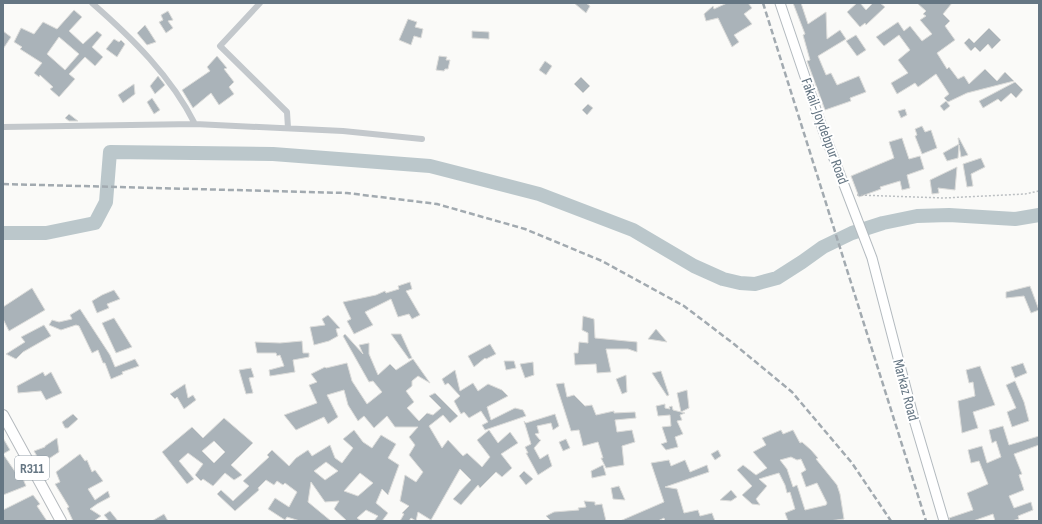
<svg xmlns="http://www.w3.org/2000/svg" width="1042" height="524" font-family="'Sofia Sans Condensed',sans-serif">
  <rect width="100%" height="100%" fill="#fafaf8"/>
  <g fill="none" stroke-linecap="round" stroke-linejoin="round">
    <path stroke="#bbc7cb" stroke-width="14" d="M3,233H46L95,223L106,202L110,152L273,154L430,166L539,194L633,230L694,266L723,279L740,283L755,284L777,278L802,262L823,247L852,233L883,223L917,216L949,215L1015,219L1039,215"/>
  </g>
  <path fill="#aab3b9" stroke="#dcdcda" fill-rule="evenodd" d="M574,3H586L590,6L586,13Z
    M727,3H748L752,8L744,14L752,24L734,35L739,42L732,47L718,18L706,21L704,14L713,6L714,9Z
    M793,3H801L808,24L826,12L827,39L840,30L846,39L818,56L826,75L831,73L837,85L859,76L866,92L850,98L851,101L825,110L807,61L810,60L803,35L805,34Z
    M857,3H860L866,10L873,3H880L885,7L866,25L865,23L860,27L847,12Z
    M917,3H952L943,14L950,21L945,26L955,40L937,53L947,69L949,67L958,79L964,76L969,84L985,69L997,81L1005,72L1014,81L967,93L948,102L944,98L949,94L936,74L918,87L915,83L897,94L891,83L908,73L898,60L910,50L899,35L884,46L876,37L898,22L904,31L910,26L922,41L932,34L920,20L926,16L923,14L926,11Z
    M74,10L82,17L69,31L83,44L97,31L102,35L92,47L103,57L95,66L85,57L69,74L75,79L59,97L50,89L53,87L40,75L39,77L34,73L42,63L20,49L22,47L14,42L21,28L34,34L43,22L57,29ZM59,37L79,54L65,70L47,54Z
    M168,11L173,20L168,21L173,28L166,33L159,22L163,20L161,15Z
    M408,19L417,22L415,27L423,29L421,38L414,36L411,45L399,40Z
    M145,25L149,31L156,42L147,45L137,33Z
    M989,28L1001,40L992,49L988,44L980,52L975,47L971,51L964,43L969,38L974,43Z
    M3,31L11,37L3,49Z
    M472,31L489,32V39L472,38Z
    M856,35L866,50L857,56L846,41Z
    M114,39L119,42L121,40L125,44L117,57L106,49Z
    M217,56L227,68L224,69L234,82L229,87L234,94L219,105L211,93L193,108L182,90L210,71L207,67Z
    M439,56L447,57L446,60H450L448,69H445L444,71L436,70Z
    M545,61L552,66L546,75L539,70Z
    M158,76L165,85L155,94L150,86Z
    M581,77L590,86L583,93L574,84Z
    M1015,82L1023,90L1016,98L1011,93L1001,102L998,99L983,108L979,101Z
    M134,84L135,94L123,103L118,95Z
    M152,98L160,110L154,114L147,102Z
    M946,101L950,106L944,111L940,106Z
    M588,104L593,108L587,115L582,110Z
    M905,109L907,115L901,118L898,111Z
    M69,114L78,121H69L65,118Z
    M922,126L925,132L931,130L937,148L922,154L915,136L917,135L915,129Z
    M902,138L909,159L920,156L924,169L907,175L910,188L902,190L900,181L880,187L881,189L859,197L851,176L894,158L889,142Z
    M958,138H959L968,155L961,157L959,145L958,158L947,161L943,153L959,144Z
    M981,158L985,167L971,174L973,186L967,187L963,164Z
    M957,167L955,190L938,188L939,193L932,194L930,180Z
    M410,282L412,289L406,291L420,315L412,319L409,314L398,317L391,299L365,312L373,325L354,334L347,321L351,319L343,302L376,295L385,291L386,293L399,289L398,286Z
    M1030,286L1039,310L1031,313L1024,296L1006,298V292Z
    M32,288L45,310L9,331L3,319V307Z
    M114,290L120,299L107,304L109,308L97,313L92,301L102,295Z
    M80,309L110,355L115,367L135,359L139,366L122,372L123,374L111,379L105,363H103L98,350L92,353L79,326L76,325L61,330L49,325L52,320L59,322L72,319L70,315Z
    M328,315L340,328L336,329L338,336L329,341L314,345L310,327L325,325L322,319Z
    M583,316L594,319L595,338L637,342V352L628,349H606L611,372L597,373L596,364L575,365L574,353H578L579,342L588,343V333L582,330Z
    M114,318L132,347L116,353L102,323Z
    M44,325L51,336L23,352L16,359L6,354L25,342L21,337Z
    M656,329L667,342L648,339Z
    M345,334L363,354L359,345L369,343V354L378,375L390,364L396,370L413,359L430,383L418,376L412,381V386L406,391L414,402L407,408L419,421L427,413L433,415L441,408L429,396L435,393L458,416L450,423L443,415L429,426L442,448L448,440L463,456L467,453L482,467L490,457L477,440L489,430L498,443L510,432L518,443L501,454L512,468L502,477L496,472L480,488L478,485L461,505L453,499L471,480L460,469L431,520L418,512L416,521L411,518L409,521H400L404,514L402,513L409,506L400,501L405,475L416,482L423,472L409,455L415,445L409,437L418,427H395L387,416L374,428L364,416L358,421L348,405L344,390L327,395L338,417L328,424L324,417L296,430L284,415L317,403L309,385L317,382L311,374L325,367L326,368L347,363L352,381L367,404L382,392L373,381L369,382L343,336Z
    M391,334H401L412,358L409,359Z
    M302,341L303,353H309V357L293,360L295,372L270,376L269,370L284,366L280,355L277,356L276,353H257L255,342L280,343Z
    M490,344L496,354L486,359L485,358L474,367L468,356Z
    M504,361H514L516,368L506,370Z
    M533,362L534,375L525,378L520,364Z
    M1023,363L1027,373L1015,378L1011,367Z
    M980,366L995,405L973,412L978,428L962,433L958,401L975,396L973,382L969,383L966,370Z
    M251,368L254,377L249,378L253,393L246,394L239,370Z
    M455,370L460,391L473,383L478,391L488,384L502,390L508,396L487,407L491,420L515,408L523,410L526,416L485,430L482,425L488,422L481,411L469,418L464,412L461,414L454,401L460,396L448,383L445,385L442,379Z
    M661,371L669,395L667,396L652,373Z
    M43,372L45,376L51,372L62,393L46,400L41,391L18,393L17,386Z
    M626,375L627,392L622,394L616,379Z
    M1015,381L1024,402L1029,421L1012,427L1007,412L1016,408L1006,385Z
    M564,383L567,397L574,395L585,406L592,405L596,415L614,411V413L635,412L636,418L615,420L617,432L632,430L635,442L622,446L624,465L606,468L601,458H603L598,442L583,446L579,430L571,431L556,384Z
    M185,384L188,398L193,395L196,400L184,409L177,397L175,399L170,394Z
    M687,390L689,408L681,412L677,393Z
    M665,404V408L670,409L669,407L672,406L673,410L685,413L680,415L682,420L677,421L683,434L675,437L678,447L666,450L661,444L667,442L662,427L671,426L670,415L658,416L656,406Z
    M73,414L78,419L68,428H65L62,422Z
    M555,414L559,426L553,430L551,423L537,426L539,433L535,434L540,440H541L534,448L540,459L548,454L552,466L538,475L526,453H528L525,447L531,444L524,421L526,423Z
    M224,418L253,443L231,465L242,475L234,480L225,473L213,486L203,479L201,481L195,475L203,464L188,453L179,461L194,479L187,484L162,452L192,427L203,438ZM214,441L225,452L214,463L202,451Z
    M1003,426L1009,445L1039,436V445L1014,454L1022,474L1019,475L1024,490L1009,496L1014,508L1031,502L1033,510L1018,516L1019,519L1012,521H995L993,514L973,521H950L949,518L973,510L967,493L988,484L979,461L971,463L968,450L982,446L987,463L1001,457L996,441L992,443L989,430Z
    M354,430L363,442L372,448L381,435L396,444L388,458L399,465L388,495L382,489L376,503L388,513L382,521H374L378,516L366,510L357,518L361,521H347L334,509L339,501L325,502L311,482L308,502L331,521H300L287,517L285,520L268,509L275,498L289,507L297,492L285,483L283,485L277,481L274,485L266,480L258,488L259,490L235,511L217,494L221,490L233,501L249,486L243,481L269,457L267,455L272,450L289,466L296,458L308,450L312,456L330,445L335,458L342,463L353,448L343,439ZM326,462L338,471L325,480L314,471ZM360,473L373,483L358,496L344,491Z
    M781,430L783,434L793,430L800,443L802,442L811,450L818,458L816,459L837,485L840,494L844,519L829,521H788L785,513L795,509L790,492L787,493L785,485L779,473L759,479L767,486L756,499L760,505L752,504L742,495L752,486L737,470L743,465L756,475L767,468L753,452L766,445L762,438ZM791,457L797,460L801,459L806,470L801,473L806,487L817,483L827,503L826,505L805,510L797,485L793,487L787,469L780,460Z
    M3,438L10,450L3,454Z
    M57,438L59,452L47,460L48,461L42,465L34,451L45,447V446Z
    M566,439L570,448L563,451L559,442Z
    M718,450L721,456L715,460L711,454Z
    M3,454L16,473L20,472L26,486L3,495Z
    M80,454L85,461L87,460L92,472L95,470L103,481L88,489L95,500L108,491L110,497L97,504L90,509L101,516L94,521H73L67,508L69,507L55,484L60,482L56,472Z
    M669,460L671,466L685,460L690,472L707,465L709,472L665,487L677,489L684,513L698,510L700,516L712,513L715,521H665L664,518L658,521H620L664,502L651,463Z
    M603,465L606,475L592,478L591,471Z
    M524,471L533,479L526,485L519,476Z
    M619,486L625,500L613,499L611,488Z
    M731,490L737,497L731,501L720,500Z
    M33,495L40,504L37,506L47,521H3V510Z
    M584,501L595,502V505L602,504L606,521H551L546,516L554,512L579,510L578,508L586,507Z
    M110,511L118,521H109L104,515Z
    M164,514L168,521H152Z"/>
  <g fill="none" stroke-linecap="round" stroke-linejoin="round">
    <defs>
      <path id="secondary" d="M780,3L823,130L872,258L915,423L944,521"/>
      <path id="primary" d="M3,415L61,521"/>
    </defs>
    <use href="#secondary" stroke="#b3babf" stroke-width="11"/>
    <use href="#primary" stroke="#b5babe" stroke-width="12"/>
    <path stroke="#bbbfc2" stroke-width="1.5" stroke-dasharray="2 2" stroke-linecap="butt" d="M857,195L944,198L1025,194L1039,191"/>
    <path stroke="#c3c8cc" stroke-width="6" d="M92,3C132,38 171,76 195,124L343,131L422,139
      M260,3L220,46L287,112L288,128
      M3,127L195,124"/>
    <use href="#secondary" stroke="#fff" stroke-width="9"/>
    <use href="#primary" stroke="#fff" stroke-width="10"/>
    <path stroke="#a2aab0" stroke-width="2.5" stroke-dasharray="6 3" stroke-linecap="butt" d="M763,3L926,521
      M3,184L347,193L437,204L525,229L602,261L684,306L734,344L792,392L852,463L891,521"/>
  </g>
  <g text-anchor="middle" stroke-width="4" stroke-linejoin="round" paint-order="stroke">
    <rect fill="#fff" stroke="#939fa8" stroke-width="1" x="15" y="456" width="34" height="24" rx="3"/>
    <g font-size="14" font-weight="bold" fill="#657683">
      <text x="32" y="473">R311</text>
    </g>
    <g font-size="15" fill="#657683" stroke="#fff">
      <text transform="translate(825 131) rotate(70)" y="5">Fakail-Joydebpur Road</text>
      <text transform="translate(906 390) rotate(75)" y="5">Markaz Road</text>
    </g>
  </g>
  <rect width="1042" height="524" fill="none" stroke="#657683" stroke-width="8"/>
</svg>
